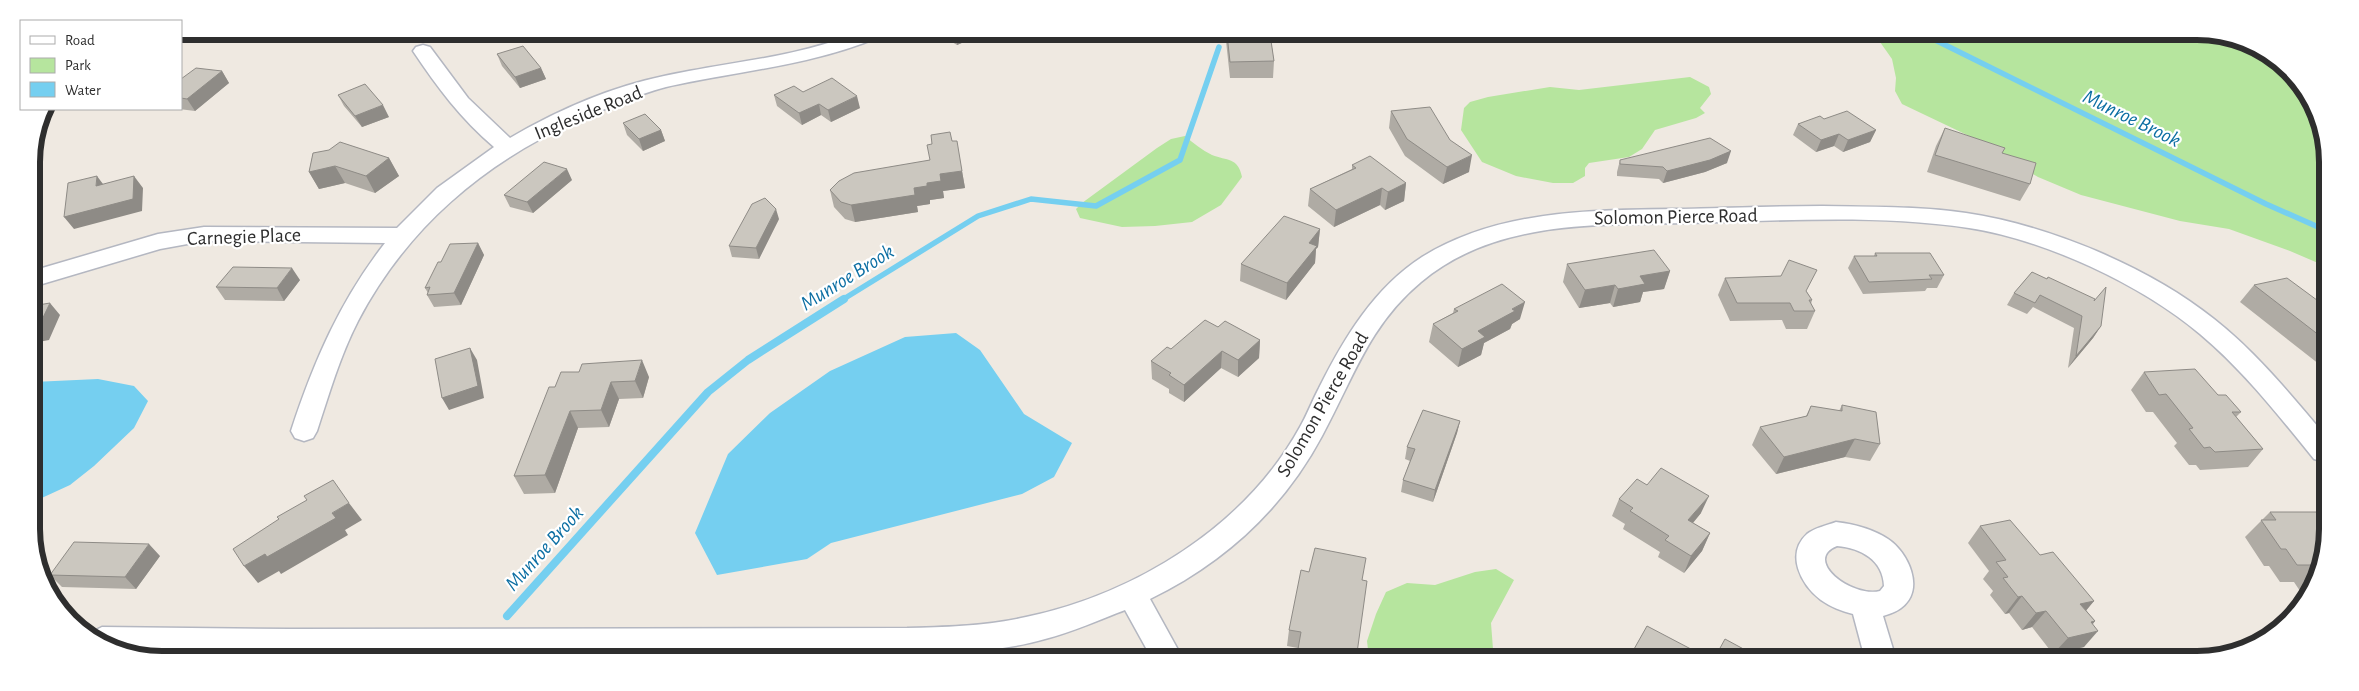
<svg xmlns="http://www.w3.org/2000/svg" width="2359" height="691" font-family="'Alegreya Sans',sans-serif">
  <rect width="100%" height="100%" fill="#efe9e1"/>
  <path fill="#b6e59e" d="M1877,35L2230,36L2295,76L2325,137V266L2290,251L2229,229L2180,221L2081,195L2038,177L1967,135L1902,104L1895,91L1896,78L1892,59L1880,42Z
    M1690,77L1709,87L1711,94L1700,108L1705,113L1696,118L1655,130L1642,149L1629,157L1589,163L1585,168V176L1573,183H1553L1516,176L1482,162L1461,130L1464,108L1470,102L1488,97L1550,87L1579,90Z
    M1185,136C1193,143 1202,150 1212,155C1227,161 1238,157 1242,177L1221,205L1192,222L1155,226L1122,227L1080,218L1076,209L1082,203L1157,148L1171,139Z
    M1496,569L1514,580L1491,623L1493,649L1490,658H1369L1367,641L1376,614L1386,592L1407,583L1435,585L1475,572Z"/>
  <path fill="#75cff0" d="M956,333L980,350L1024,414L1072,443L1054,477L1022,494L831,543L807,559L717,575L695,533L728,454L770,413L830,371L905,337Z
    M98,379L134,386L148,401L134,428L94,466L70,485L33,502V382Z"/>
  <g fill="none" stroke-linecap="round" stroke-linejoin="round">
    <path stroke="#75cff0" stroke-width="5.5" d="M1925,35L2266,204L2325,230
      M842,300L978,216L1031,199L1096,206L1180,160L1219,47"/>
    <path stroke="#75cff0" stroke-width="8" d="M507,616L708,392L748,360L844,299"/>
    <defs>
      <path id="minor" d="M856,33H882L879,37C810,66 737,71 666,87C635,95 606,109 577,121C483,163 406,229 358,321C340,356 329,394 317,431L313,438L304,441L295,438L291,431C314,361 340,301 385,243L204,241L160,249L32,287V271L158,234L204,227L397,228L437,188L494,147C461,119 437,87 413,51L416,47L423,45L430,47L468,98L510,138C556,111 611,87 664,76C728,62 795,58 856,33Z
        M1822,206C1870,207 1919,206 1966,213C2048,225 2149,267 2214,319C2256,352 2290,394 2324,434V462L2314,459C2279,416 2243,370 2200,334C2140,284 2046,240 1969,228C1876,214 1779,221 1685,223C1595,225 1495,220 1421,282C1369,325 1353,379 1322,436C1283,509 1224,563 1150,599L1182,657H1151L1125,610C1099,620 1072,632 1045,639C1000,652 954,653 907,655L289,656L125,654L90,633L102,627L289,629L907,628C947,627 987,626 1026,617C1135,594 1245,527 1300,427C1307,415 1312,401 1319,388C1344,338 1374,288 1422,257C1499,209 1594,210 1681,209C1728,208 1775,206 1822,206Z
        M1836,522C1853,524 1873,529 1888,539C1908,552 1926,590 1901,608C1896,612 1889,614 1883,616L1896,659H1865L1853,614C1841,611 1831,607 1821,600C1801,585 1785,554 1807,534C1814,528 1828,525 1836,522ZM1837,546C1861,548 1883,560 1884,586L1880,591C1852,598 1802,560 1837,546Z"/>
    </defs>
    <use href="#minor" stroke="#b4b7c1" stroke-width="3"/>
    <use href="#minor" fill="#fff" fill-rule="evenodd"/>
  </g>
  <path fill="#afaba4" d="M937,33H978V36L957,45Z
    M1180,33H1209V40H1181Z
    M1226,34H1270L1274,61L1273,78H1230L1226,41Z
    M497,54L541,68L546,79L520,88L502,66Z
    M222,71L229,83L195,111L179,109H181V79Z
    M803,92L860,108L831,122L821,115L802,125L777,106L774,95Z
    M338,95L389,117L362,127L344,106Z
    M1391,111L1469,172L1443,184L1405,156L1389,128Z
    M1824,119L1876,130L1870,142L1843,152L1834,146L1816,152L1793,135L1798,124Z
    M623,123L661,130L665,141L643,151L627,135Z
    M1945,128L2030,184L2020,201L1927,172L1936,146Z
    M952,141L962,171L965,188L943,191L944,198L930,200V204L917,206L918,212L855,222L845,219L834,207L830,190L930,160Z
    M313,153L389,158L399,176L375,193L345,183L319,189L309,172Z
    M1620,160L1727,163L1705,172L1663,183L1659,179L1617,176V172Z
    M1352,165L1406,183L1404,201L1385,210L1380,205L1334,227L1308,206L1310,189L1352,169Z
    M572,180L533,213L510,207L504,195Z
    M779,219L759,259L732,257L729,246Z
    M1320,229L1318,247L1316,249L1315,263L1286,300L1240,281L1241,264Z
    M478,243L484,255L461,305L434,307L427,295L428,293L425,288L441,262Z
    M1875,253L1944,275L1937,288H1927L1925,291L1863,294L1848,268L1854,256H1874Z
    M1567,264L1670,271L1664,289L1643,292L1640,302L1613,307L1610,303L1579,308L1563,282Z
    M2032,272L2101,326L2093,338L2068,368L2074,328L2033,307L2027,314L2007,305L2014,293Z
    M1725,278L1807,292L1812,300L1811,304L1815,311L1807,329H1786L1782,320L1730,321L1718,295Z
    M300,280L284,301L225,300L216,287Z
    M2254,285L2325,306L2324,368L2240,302Z
    M1454,309L1520,319L1512,324L1510,329L1484,343L1481,355L1458,367L1429,342L1433,324L1453,313Z
    M1218,327L1260,340L1259,358L1238,377L1221,368L1184,402L1169,393V389L1152,379L1151,361L1171,349Z
    M579,372L649,377L643,398L619,399L609,427L578,428L555,493L524,494L514,476L555,387Z
    M2144,372L2218,395L2241,412L2236,417L2263,449L2248,467L2200,470L2196,465H2189L2174,446L2177,443L2153,412H2146L2131,390Z
    M1842,405L1880,444L1870,461L1845,457L1776,474L1752,445L1760,427L1806,416L1811,406L1839,411Z
    M1460,421L1457,433L1433,502L1401,492L1403,480L1410,461L1405,459L1407,447Z
    M1619,499L1701,513L1693,523L1710,533L1702,551L1684,573L1658,557L1660,552L1623,529L1625,524L1612,516Z
    M2270,512L2323,562L2306,600L2294,582H2280L2269,566H2264L2245,537Z
    M1980,526L2040,555L2094,601L2086,610L2095,621L2093,624L2084,647L2053,654L2032,627L2022,630L2009,613L2005,614L1990,595L1993,591L1983,579L1989,571L1968,543Z
    M160,556L136,589L62,587L50,575Z
    M1362,580L1357,653L1361,658H1297L1298,648L1287,646L1289,630Z"/>
  <path fill="#8e8b86" d="M956,33H978V36L957,45Z
    M1081,33H1111L1112,36L1081,40Z
    M541,68L546,79L520,88L515,77Z
    M222,71L229,83L195,111L187,99Z
    M857,96L860,108L831,122L828,110Z
    M819,104L821,115L802,125L799,113Z
    M383,105L389,117L362,127L355,116Z
    M661,130L665,141L643,151L639,139Z
    M1876,130L1870,142L1843,152L1848,140Z
    M1839,134L1834,146L1816,152L1821,140Z
    M1731,151L1727,163L1705,172L1663,183L1667,171Z
    M1472,155L1469,172L1443,184L1447,167Z
    M389,158L399,176L375,193L366,176Z
    M335,166L345,183L319,189L309,172Z
    M567,169L572,180L533,213L527,202Z
    M962,171L965,188L943,191L944,198L930,200V204L917,206L918,212L855,222L851,205L914,188L927,183L940,174Z
    M97,176L106,188L96,186Z
    M134,176L143,188L142,211L74,229L64,217Z
    M1406,183L1404,201L1385,210L1388,192Z
    M1382,188L1380,205L1334,227L1336,210Z
    M776,209L779,219L759,259L756,248Z
    M1320,229L1318,247L1316,249L1315,263L1286,300L1287,283L1309,243Z
    M478,243L484,255L461,305L454,293Z
    M292,268L300,280L284,301L277,288Z
    M1670,271L1664,289L1643,292L1640,302L1613,307L1618,289L1640,276Z
    M1615,285L1610,303L1579,308L1585,290Z
    M1525,302L1520,319L1512,324L1510,329L1484,343L1481,355L1458,367L1462,349L1478,331L1512,309Z
    M50,303L60,315L49,340L33,343L32,329Z
    M2101,326L2093,338L2068,368L2076,356Z
    M1260,340L1259,358L1238,377V360Z
    M470,348L477,360L484,398L449,410L442,398Z
    M1222,351L1221,368L1184,402V385Z
    M642,360L649,377L643,398L635,381Z
    M611,382L619,399L609,427L601,410Z
    M570,411L578,428L555,493L545,475Z
    M1460,421L1457,433L1433,502L1435,490Z
    M1855,439L1845,457L1776,474L1784,457Z
    M1709,496L1701,513L1681,537L1688,520Z
    M349,503L362,520L345,530L348,535L281,574L279,571L258,583L244,566Z
    M1710,533L1702,551L1684,573L1691,556Z
    M149,544L160,556L136,589L125,577Z
    M2022,596L2009,613L2005,614L2018,597Z
    M2094,601L2080,618V604Z
    M2046,611L2032,627L2022,630L2036,613Z
    M2095,621L2084,634L2098,631L2084,647L2053,654L2068,638L2091,622Z"/>
  <path fill="#cbc7bf" stroke="#8e8b86" d="M1227,34H1270L1274,61L1230,62Z
    M523,46L541,68L515,77L497,54Z
    M196,68L222,71L187,99L181,98V79Z
    M832,78L857,96L828,110L819,104L799,113L774,95L794,86L803,92Z
    M365,84L383,105L355,116L338,95Z
    M1430,107L1450,140L1472,155L1447,167L1407,139L1391,111Z
    M1847,111L1876,130L1848,140L1839,134L1821,140L1798,124L1820,116L1824,119Z
    M645,114L661,130L639,139L623,123Z
    M1945,128L2005,148L2002,153L2036,163L2030,184L1935,155Z
    M950,132L952,141H957L962,171L940,174L941,181L927,183V186L914,188L915,195L851,205L841,202L830,190L839,181L854,173L930,160L927,145L932,144L931,135Z
    M1710,138L1731,151L1710,160L1667,171L1663,167L1620,164V160Z
    M340,142L389,158L366,176L335,166L309,172L313,153L329,150Z
    M1370,156L1406,183L1388,192L1382,188L1336,210L1310,189L1356,168L1352,165Z
    M544,162L567,169L527,202L504,195Z
    M97,176L96,186L134,176L133,199L64,217L68,183Z
    M765,198L776,209L756,248L729,246L752,204Z
    M1284,216L1320,229L1309,243L1317,246L1287,283L1241,264Z
    M478,243L454,293L427,295L430,287L425,288L438,262H441L450,244Z
    M1654,250L1670,271L1640,276L1645,284L1618,289L1615,285L1585,290L1567,264Z
    M1875,253H1930L1944,275H1929L1932,279L1869,282L1854,256H1877Z
    M1789,260L1817,270L1806,291L1812,300H1809L1815,311H1794L1790,303H1737L1725,278L1781,276Z
    M233,267L292,268L277,288L216,287Z
    M2032,272L2047,279L2048,277L2095,299L2094,301L2106,287L2101,326L2076,356L2082,316L2040,295L2035,303L2014,293Z
    M2287,278L2325,306L2324,339L2254,285Z
    M1502,284L1525,302L1512,309L1515,311L1478,331L1485,337L1462,349L1433,324L1458,311L1454,309Z
    M50,303L38,328L32,329V306Z
    M1205,320L1218,327L1225,321L1260,340L1238,360L1222,351L1184,385L1169,375L1171,373L1151,361L1167,347L1171,349Z
    M470,348L478,386L442,398L435,359Z
    M642,360L635,381L611,382L601,410L570,411L545,475L514,476L549,387H555L561,372H579L582,364Z
    M2195,369L2218,395H2226L2241,412H2232L2263,449L2215,452L2210,447L2204,448L2189,429L2193,428L2166,394L2159,395L2144,372Z
    M1842,405L1876,412L1880,444L1855,439L1784,457L1760,427L1807,416L1811,406L1842,411Z
    M1423,410L1460,421L1435,490L1403,480L1415,449L1407,447Z
    M1661,468L1709,496L1688,520L1710,533L1691,556L1665,540L1669,536L1630,511L1633,508L1619,499L1637,479L1647,485Z
    M333,480L349,503L332,513L336,518L267,557L265,554L244,566L233,549L279,519L277,517L307,500L304,496Z
    M2270,512H2316L2324,522L2323,562L2318,574L2311,565H2297L2286,549H2281L2261,520H2276Z
    M2010,520L2040,555L2053,552L2094,601L2080,604L2095,621L2091,622L2098,631L2068,638L2046,611L2036,613L2022,596L2018,597L2003,578L2008,577L1996,562L2006,560L1980,526Z
    M74,542L149,544L125,577L50,575Z
    M1315,548L1366,558L1362,580L1367,581L1357,653L1362,654L1361,658H1314L1315,653L1298,649L1301,632L1289,630L1301,570L1309,572Z
    M1647,626L1708,658H1629Z
    M1725,639L1762,659H1714Z"/>
  <g text-anchor="middle" stroke-width="4.5" stroke-linejoin="round" paint-order="stroke">
    <g font-size="20" fill="#2e2e2e" stroke="#fff">
      <text transform="translate(588 112) rotate(-22)" y="7">Ingleside Road</text>
      <text transform="translate(1676 216) rotate(-1)" y="7">Solomon Pierce Road</text>
      <text transform="translate(244 236) rotate(-2)" y="7">Carnegie Place</text>
      <text transform="translate(1322 404) rotate(-60)" y="7">Solomon Pierce Road</text>
    </g>
    <g font-size="21" font-style="italic" fill="#0d6fa3" stroke="#fff">
      <text transform="translate(2132 118) rotate(26)" y="7">Munroe Brook</text>
      <text transform="translate(847 277) rotate(-32)" y="7">Munroe Brook</text>
      <text transform="translate(544 548) rotate(-48)" y="7">Munroe Brook</text>
    </g>
  </g>
  <path d="M0 0H2359V691H0ZM162 40H2197A122 122 0 0 1 2319 162V529A122 122 0 0 1 2197 651H162A122 122 0 0 1 40 529V162A122 122 0 0 1 162 40Z" fill="#fff" fill-rule="evenodd"/>
  <path fill="none" stroke="#2e2e2e" stroke-width="6" d="M162 40H2197A122 122 0 0 1 2319 162V529A122 122 0 0 1 2197 651H162A122 122 0 0 1 40 529V162A122 122 0 0 1 162 40Z"/>
  <rect x="20" y="20" width="162" height="90" fill="#ffffff" stroke="#ababab"/>
  <rect x="30" y="36" width="25" height="8" fill="#ffffff" stroke="#ababab"/>
  <text x="65" y="45" font-size="15" fill="#2e2e2e">Road</text>
  <rect x="30" y="58" width="25" height="15" fill="#b6e59e" stroke="#ababab"/>
  <text x="65" y="70" font-size="15" fill="#2e2e2e">Park</text>
  <rect x="30" y="82" width="25" height="15" fill="#75cff0" stroke="#ababab"/>
  <text x="65" y="95" font-size="15" fill="#2e2e2e">Water</text>
</svg>
